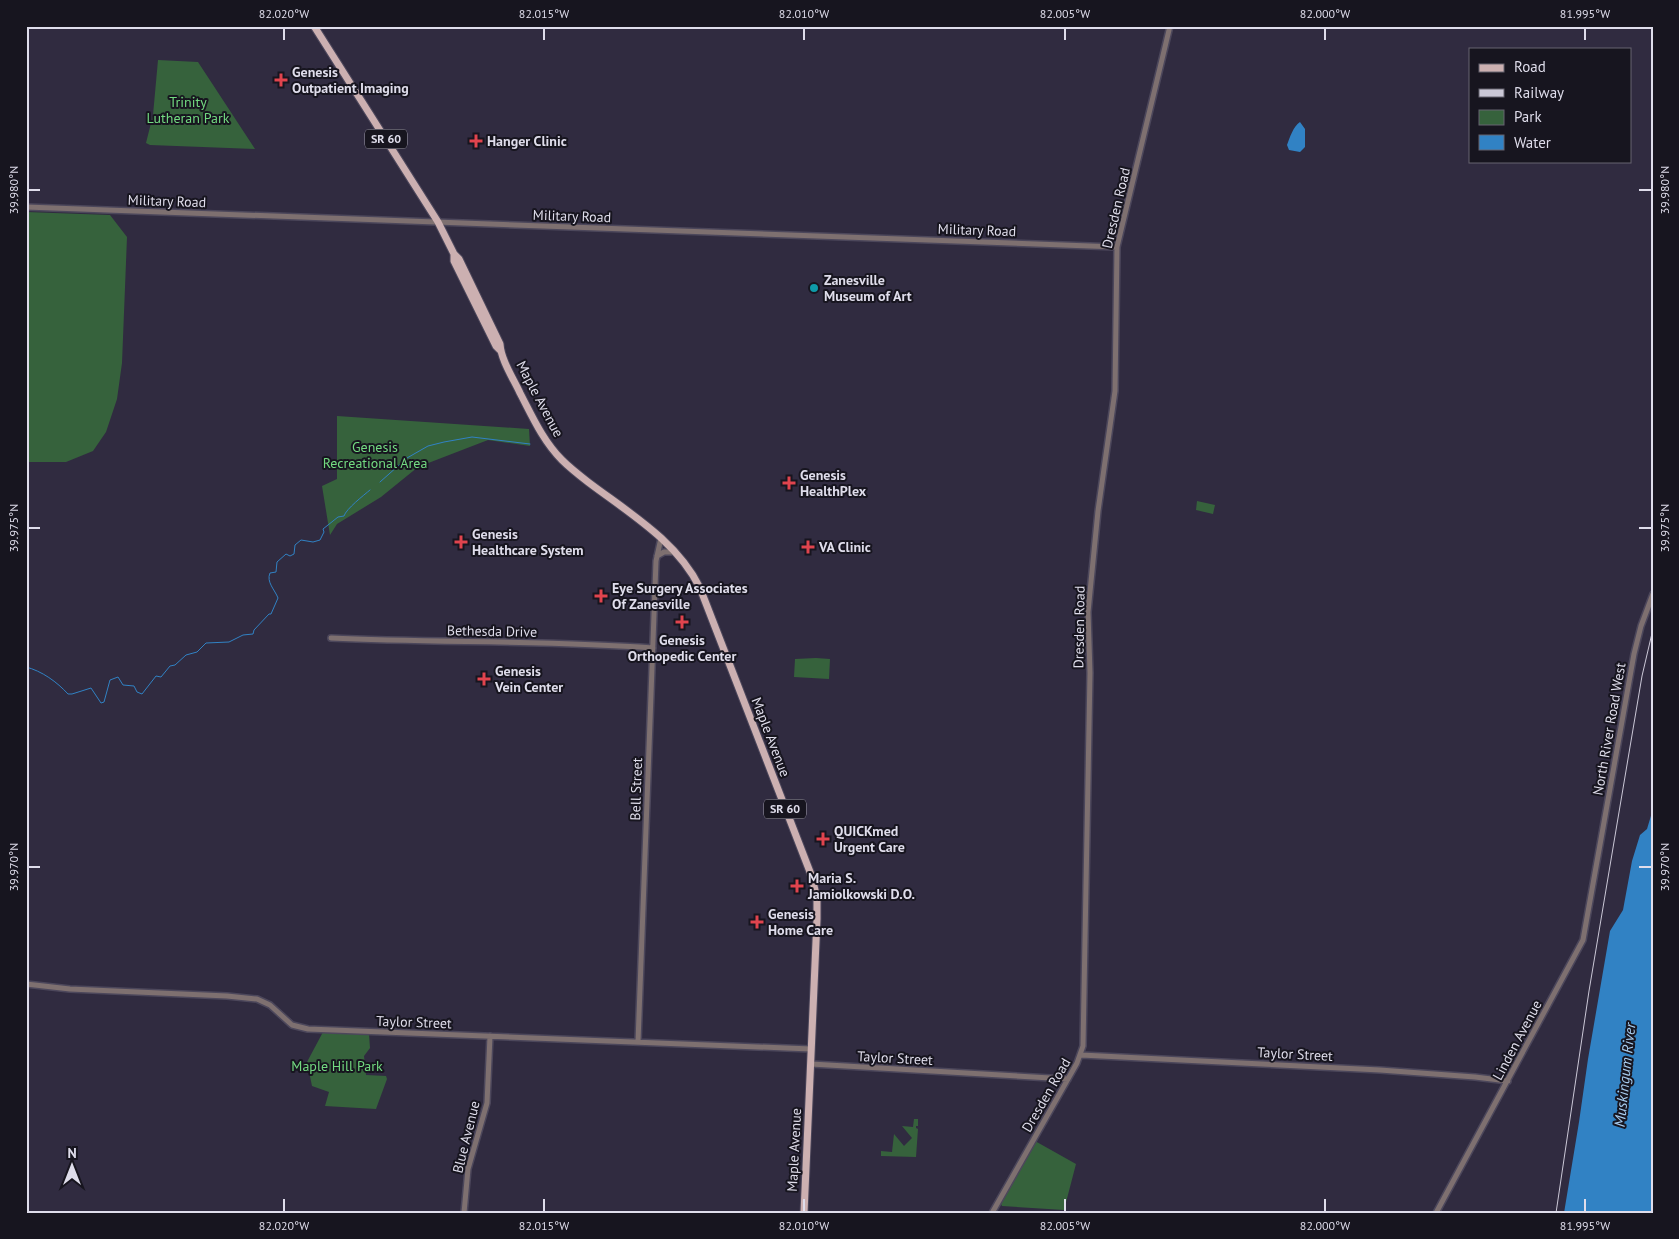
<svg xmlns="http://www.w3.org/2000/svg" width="1679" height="1239" font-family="'PT Sans',sans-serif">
  <rect width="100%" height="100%" fill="#302b40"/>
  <path fill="#36623c" d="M158,60L198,62L255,149L150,145L146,143L153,115Z
    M26,212L110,215L127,237L122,363L117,399L106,432L93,451L66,462H26Z
    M337,416L529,429L530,446L488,440L418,467L381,497L337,524L330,535L322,486L337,479Z
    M1197,501L1215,505L1213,514L1196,510Z
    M816,658L830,659L829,679L794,677L795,659Z
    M323,1032L369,1034L370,1048L364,1056L366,1075L386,1076L387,1079L376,1109L325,1106L329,1092L312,1086L307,1062Z
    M914,1119H918V1126H916V1128L918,1129L916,1157L881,1156V1151L892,1152L894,1134L904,1146L912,1138L902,1126L913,1127Z
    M1035,1141L1076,1164L1064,1210L1002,1206L1001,1204Z"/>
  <path fill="#3182c4" d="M1300,122L1305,129V147L1300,152L1289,150L1287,145C1290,137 1293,127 1300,122Z
    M1653,809V1213H1564L1579,1122L1588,1059L1610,931L1623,910L1632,861L1640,835L1647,829Z"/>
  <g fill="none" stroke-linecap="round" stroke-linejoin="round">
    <path stroke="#3182c4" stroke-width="1" d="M380,482L407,458L428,446L444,442L472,437L530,444
      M26,667C42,671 57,682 68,694H72L91,688L101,703L104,702L110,680L118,677L123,685L134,686L137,692L142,694L156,676L161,677L170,666L175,665L186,655L197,652L206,643L229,642L243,635L253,634L254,630L269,614H271L278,598C275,590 266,582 270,573L276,572L277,562L286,554L290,556L294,554L295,545L301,540L313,542L320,540L324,532L323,529L338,517L344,516C346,509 364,495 370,490"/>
    <defs>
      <path id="minor" d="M26,207L1117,247
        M657,556L664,552H675
        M331,638C438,643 546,640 653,648
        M26,984L70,989L227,996L257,999L270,1005L292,1025L308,1029L811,1049
        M638,1042L656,561L661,538
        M1081,1055L1380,1070L1475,1077L1508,1081
        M811,1064L1068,1079
        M464,1213L468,1169L487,1103L490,1036
        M992,1213L1077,1063L1083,1046L1090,673L1088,612L1098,511L1115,391L1117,247L1170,26
        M1436,1213L1583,940L1634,654L1641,626L1653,594"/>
      <path id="major" d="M314,26L438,222L454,254L459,259L500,344C501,360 513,378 520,393C532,416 543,441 562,460C570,468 579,475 588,482C629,513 677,541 700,588L812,877L817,899V919L804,1213
        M454,254V261L496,346L500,350"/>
    </defs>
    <use href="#minor" stroke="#4c475b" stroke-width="8"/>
    <use href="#major" stroke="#4c475b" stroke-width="9"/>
    <use href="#minor" stroke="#7e7070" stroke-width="5"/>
    <use href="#major" stroke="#ccb0b1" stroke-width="7"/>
    <path stroke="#cbc8d7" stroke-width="1" d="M1556,1213L1589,991L1617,824L1642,676L1653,629"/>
  </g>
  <path fill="none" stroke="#dfddeb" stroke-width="2" d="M284,28V40M544,28V40M804,28V40M1065,28V40M1325,28V40M1585,28V40M28,190H40M1639,190H1652M28,528H40M1639,528H1652M28,867H40M1639,867H1652M284,1199V1212M544,1199V1212M804,1199V1212M1065,1199V1212M1325,1199V1212M1585,1199V1212"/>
  <g fill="#e0444e" stroke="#17151f" stroke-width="2">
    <path d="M278.5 72.5h5v5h5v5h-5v5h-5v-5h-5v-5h5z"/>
    <path d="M473.5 133.5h5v5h5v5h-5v5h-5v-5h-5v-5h5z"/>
    <path d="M786.5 475.5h5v5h5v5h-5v5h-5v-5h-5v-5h5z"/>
    <path d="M458.5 534.5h5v5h5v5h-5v5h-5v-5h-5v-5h5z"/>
    <path d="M805.5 539.5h5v5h5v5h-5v5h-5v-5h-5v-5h5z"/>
    <path d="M598.5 588.5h5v5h5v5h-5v5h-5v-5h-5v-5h5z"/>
    <path d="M679.5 614.5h5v5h5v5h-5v5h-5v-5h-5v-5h5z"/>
    <path d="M481.5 671.5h5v5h5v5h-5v5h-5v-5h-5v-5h5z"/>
    <path d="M820.5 831.5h5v5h5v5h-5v5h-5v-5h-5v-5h5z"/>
    <path d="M794.5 878.5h5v5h5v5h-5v5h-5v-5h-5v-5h5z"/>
    <path d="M754.5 914.5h5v5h5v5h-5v5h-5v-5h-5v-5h5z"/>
  </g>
  <circle fill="#0f9aa8" stroke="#17151f" stroke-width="2" cx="814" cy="288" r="5"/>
  <g text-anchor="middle" stroke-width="4" stroke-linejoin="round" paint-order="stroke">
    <g fill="#17151f" stroke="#a3a1ae" stroke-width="1">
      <rect x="365" y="129.5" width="42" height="19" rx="4"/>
      <rect x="764" y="799.5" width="42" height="19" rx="4"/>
    </g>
    <g font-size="12" font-weight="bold" fill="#dfddeb">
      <text x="386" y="143">SR 60</text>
      <text x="785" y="813">SR 60</text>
    </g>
    <g font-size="14" font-weight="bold" fill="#dfddeb" stroke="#17151f" text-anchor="start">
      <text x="292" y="77">Genesis<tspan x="292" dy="16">Outpatient Imaging</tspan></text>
      <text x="487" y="146">Hanger Clinic</text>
      <text x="824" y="285">Zanesville<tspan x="824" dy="16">Museum of Art</tspan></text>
      <text x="800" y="480">Genesis<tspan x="800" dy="16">HealthPlex</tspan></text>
      <text x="472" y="539">Genesis<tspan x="472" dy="16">Healthcare System</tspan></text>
      <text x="819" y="552">VA Clinic</text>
      <text x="612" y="593">Eye Surgery Associates<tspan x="612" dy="16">Of Zanesville</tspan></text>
      <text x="682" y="645" text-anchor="middle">Genesis<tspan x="682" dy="16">Orthopedic Center</tspan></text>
      <text x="495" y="676">Genesis<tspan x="495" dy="16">Vein Center</tspan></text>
      <text x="834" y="836">QUICKmed<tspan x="834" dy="16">Urgent Care</tspan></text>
      <text x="808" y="883">Maria S.<tspan x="808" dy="16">Jamiolkowski D.O.</tspan></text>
      <text x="768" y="919">Genesis<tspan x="768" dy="16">Home Care</tspan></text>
    </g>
    <g font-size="14" fill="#73da81" stroke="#17151f">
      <text x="188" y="107">Trinity<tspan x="188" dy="16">Lutheran Park</tspan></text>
      <text x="375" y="452">Genesis<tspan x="375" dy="16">Recreational Area</tspan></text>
      <text x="337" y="1071">Maple Hill Park</text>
    </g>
    <g font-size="14" fill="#dfddeb" stroke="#17151f">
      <text transform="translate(167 201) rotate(2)" y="5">Military Road</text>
      <text transform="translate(1116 208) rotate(-77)" y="5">Dresden Road</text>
      <text transform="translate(572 216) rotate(2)" y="5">Military Road</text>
      <text transform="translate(977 230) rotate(2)" y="5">Military Road</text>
      <text transform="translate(540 399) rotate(62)" y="5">Maple Avenue</text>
      <text transform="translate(1079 627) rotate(-89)" y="5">Dresden Road</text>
      <text transform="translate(492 631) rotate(1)" y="5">Bethesda Drive</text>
      <text transform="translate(1609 729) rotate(-80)" y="5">North River Road West</text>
      <text transform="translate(771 737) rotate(69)" y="5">Maple Avenue</text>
      <text transform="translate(636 789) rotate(-88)" y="5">Bell Street</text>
      <text transform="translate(414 1022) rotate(2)" y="5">Taylor Street</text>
      <text transform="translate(1517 1040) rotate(-62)" y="5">Linden Avenue</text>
      <text transform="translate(1295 1054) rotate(3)" y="5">Taylor Street</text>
      <text transform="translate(895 1058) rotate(3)" y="5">Taylor Street</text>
      <text transform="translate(1046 1095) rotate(-60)" y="5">Dresden Road</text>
      <text transform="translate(466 1137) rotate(-76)" y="5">Blue Avenue</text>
      <text transform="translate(794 1150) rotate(-87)" y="5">Maple Avenue</text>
    </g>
    <g font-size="15" font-style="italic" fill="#a7ccef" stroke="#17151f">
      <text transform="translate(1625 1075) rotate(-84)" y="5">Muskingum River</text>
    </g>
  </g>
  <rect width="1679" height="1239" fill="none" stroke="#17151f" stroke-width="55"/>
  <rect x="1469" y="48" width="162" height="115" fill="#17151f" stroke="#676571"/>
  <rect x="1479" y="64" width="25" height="8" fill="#ccb0b1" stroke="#676571"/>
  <text x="1514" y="72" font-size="15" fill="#dfddeb">Road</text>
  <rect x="1479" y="89" width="25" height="8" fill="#cbc8d7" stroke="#676571"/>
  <text x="1514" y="98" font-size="15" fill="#dfddeb">Railway</text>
  <rect x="1479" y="110" width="25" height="15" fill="#36623c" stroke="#676571"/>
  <text x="1514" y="122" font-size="15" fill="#dfddeb">Park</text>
  <rect x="1479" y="135" width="25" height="15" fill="#3182c4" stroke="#676571"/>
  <text x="1514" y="148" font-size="15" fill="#dfddeb">Water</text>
  <g transform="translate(72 1166)" stroke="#17151f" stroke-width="4" paint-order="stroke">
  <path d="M0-4L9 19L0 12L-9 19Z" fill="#dfddeb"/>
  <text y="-8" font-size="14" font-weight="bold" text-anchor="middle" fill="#dfddeb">N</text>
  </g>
  <rect x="28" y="28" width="1624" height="1184" fill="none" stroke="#dfddeb" stroke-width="2"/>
  <g font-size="12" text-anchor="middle" fill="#dfddeb">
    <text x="284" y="18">82.020°W</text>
    <text x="544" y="18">82.015°W</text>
    <text x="804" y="18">82.010°W</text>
    <text x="1065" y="18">82.005°W</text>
    <text x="1325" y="18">82.000°W</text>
    <text x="1585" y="18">81.995°W</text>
    <text transform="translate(14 190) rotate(-90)" y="4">39.980°N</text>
    <text transform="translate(1665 190) rotate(-90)" y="4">39.980°N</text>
    <text transform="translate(14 528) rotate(-90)" y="4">39.975°N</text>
    <text transform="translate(1665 528) rotate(-90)" y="4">39.975°N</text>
    <text transform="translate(14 867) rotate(-90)" y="4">39.970°N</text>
    <text transform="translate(1665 867) rotate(-90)" y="4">39.970°N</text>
    <text x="284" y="1230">82.020°W</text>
    <text x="544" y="1230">82.015°W</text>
    <text x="804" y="1230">82.010°W</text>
    <text x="1065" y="1230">82.005°W</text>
    <text x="1325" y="1230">82.000°W</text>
    <text x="1585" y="1230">81.995°W</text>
  </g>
</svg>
